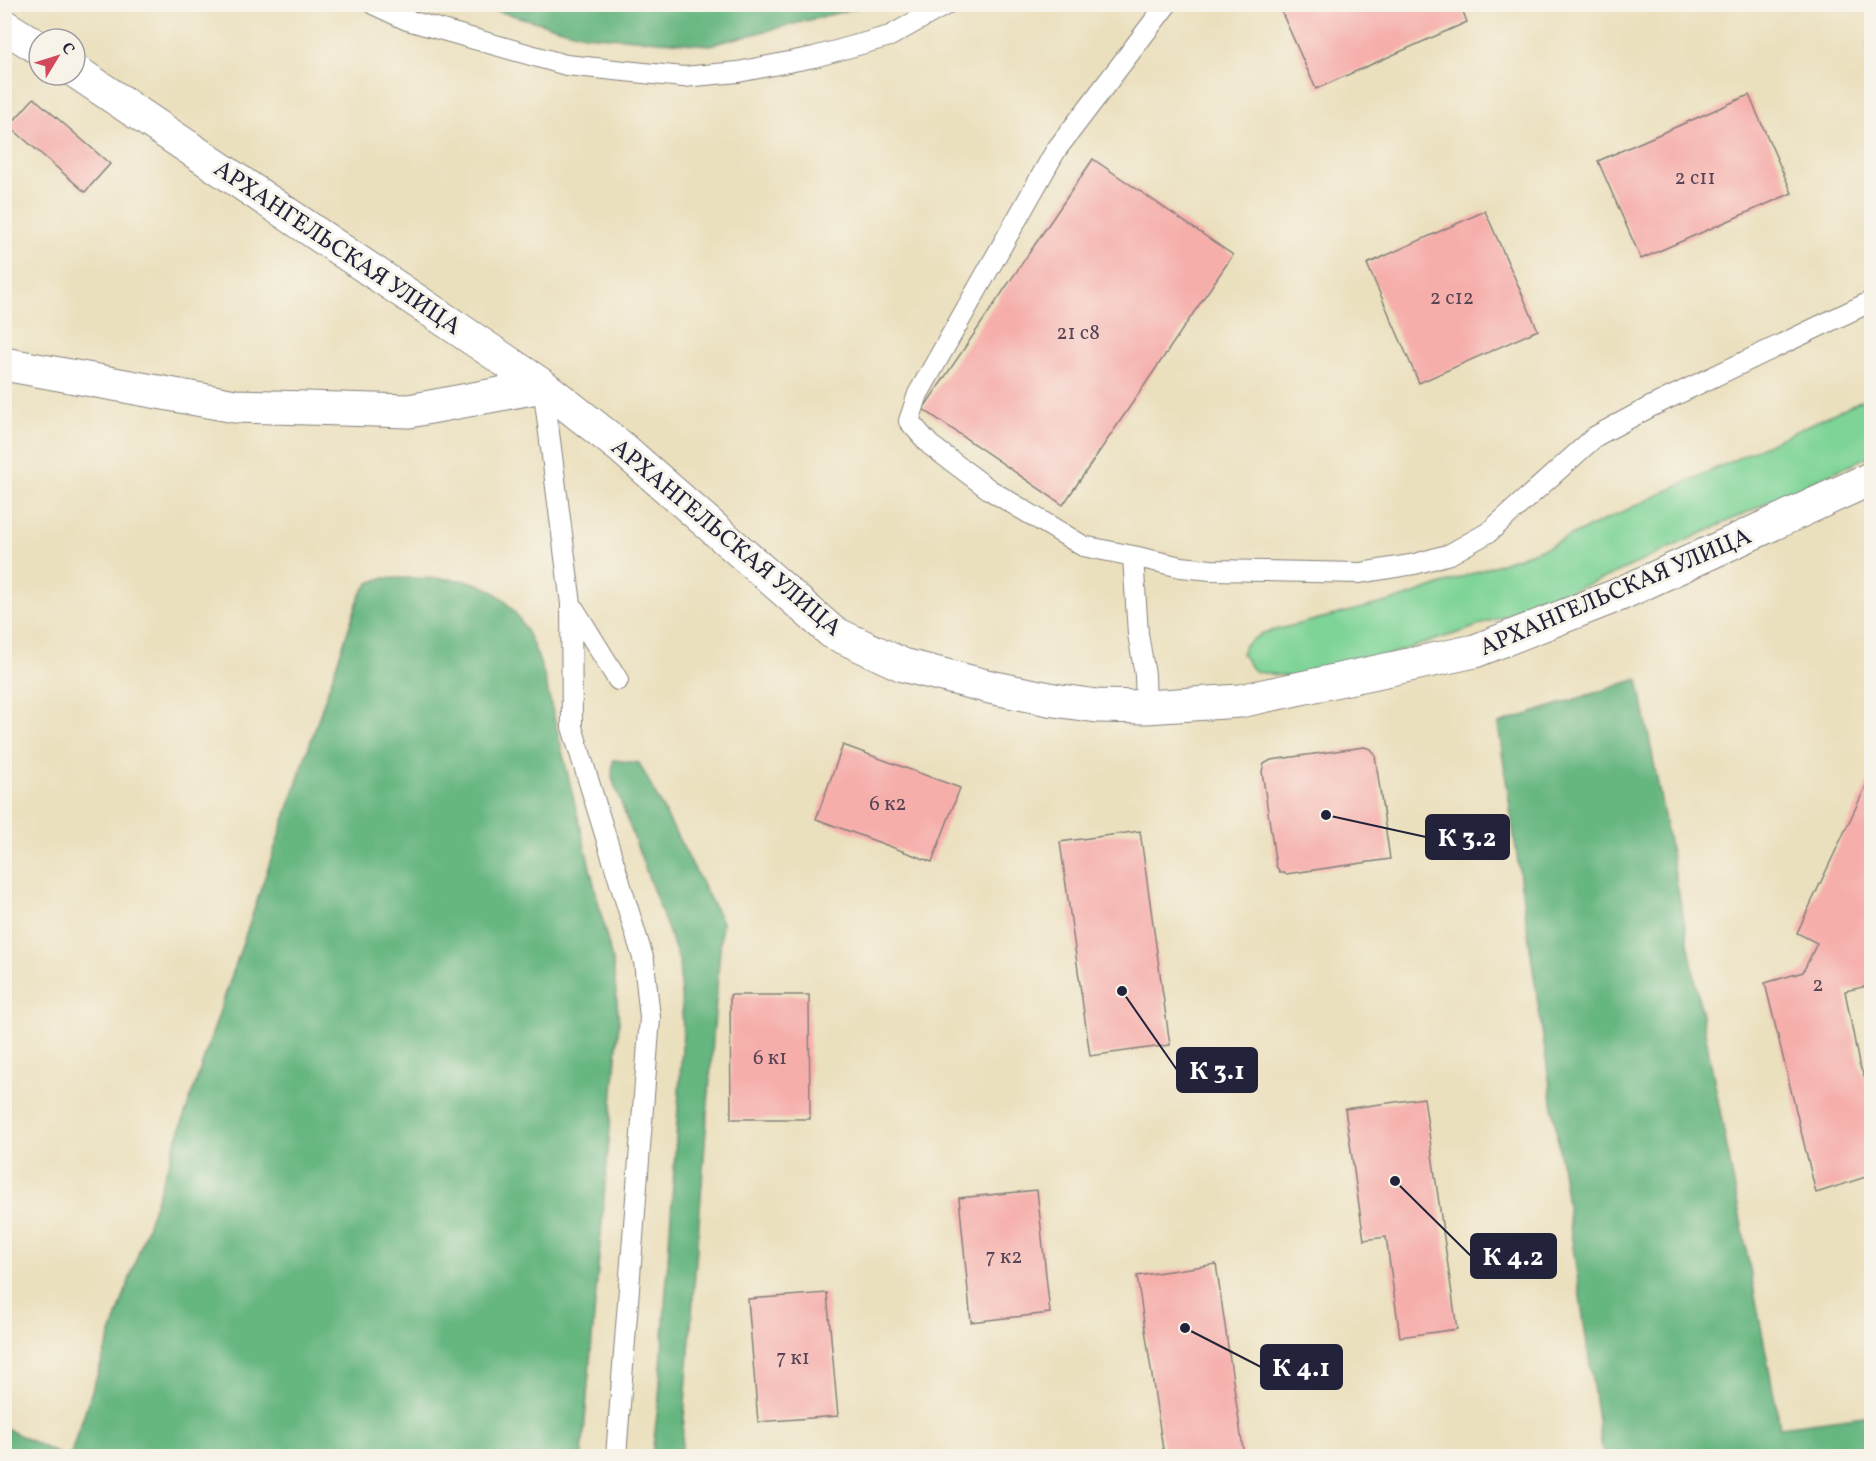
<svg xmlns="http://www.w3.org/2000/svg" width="1876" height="1461" font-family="Vollkorn,serif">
  <rect width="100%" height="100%" fill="#f7f3e8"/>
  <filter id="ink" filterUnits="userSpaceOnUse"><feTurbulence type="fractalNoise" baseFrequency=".0167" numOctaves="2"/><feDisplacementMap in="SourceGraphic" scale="12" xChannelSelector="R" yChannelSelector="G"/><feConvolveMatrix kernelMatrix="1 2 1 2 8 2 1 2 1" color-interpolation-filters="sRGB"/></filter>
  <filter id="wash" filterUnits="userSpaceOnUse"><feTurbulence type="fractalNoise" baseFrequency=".008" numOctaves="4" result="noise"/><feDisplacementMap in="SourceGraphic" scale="24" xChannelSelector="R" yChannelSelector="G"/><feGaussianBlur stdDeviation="1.35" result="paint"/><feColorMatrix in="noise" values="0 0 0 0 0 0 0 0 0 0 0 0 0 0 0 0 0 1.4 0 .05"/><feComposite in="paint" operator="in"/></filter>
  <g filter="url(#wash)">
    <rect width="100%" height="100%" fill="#ebe0be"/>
    <path fill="#7ed497" stroke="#507b69" stroke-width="1.5" d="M1871,396V455L1607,577L1464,631L1375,659L1290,677L1258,672L1252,669L1242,654L1245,645L1263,633L1403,598L1547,547Z"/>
    <path fill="#66b680" stroke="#446c5e" stroke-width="1.5" d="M475,5H869L710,45L584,35Z
      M382,578C406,579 454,576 475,583C515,596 532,638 544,675L613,964L619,1022L582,1456H70L360,595L369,583Z
      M1638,679L1780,1427L1871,1415V1456H1603L1498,724Z
      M613,760L639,763L722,922L681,1456H652L659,1398L683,1031L679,960L612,778Z
      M4,1428H5L62,1456H5Z"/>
    <g id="blocks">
      <path fill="#f6aeab" d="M1278,4H1460L1467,22L1316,89Z
        M1872,40V59L1865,43Z
        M1749,95L1792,193L1641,259L1598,161Z
        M34,98L110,164L85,192L9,126Z
        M1093,159L1233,255L1063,505L923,409Z
        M1485,211L1538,330L1419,383L1367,264Z
        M843,745L960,788L932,862L816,819Z
        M1364,747L1371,749L1375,755L1390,859L1286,874L1280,872L1276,866L1262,771L1264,764L1271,760Z
        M1872,773V985L1845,991L1859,1064L1872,1096V1175L1816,1193L1765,983L1803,972L1817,943L1797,933Z
        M1140,831L1170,1045L1090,1056L1060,842Z
        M730,995H809L810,1119H731Z
        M1424,1098L1457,1329L1400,1337L1386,1237L1364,1240L1345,1109Z
        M1037,1190L1050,1313L971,1322L959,1198Z
        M1216,1264L1244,1456H1164L1137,1276Z
        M827,1293L838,1416L758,1422L748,1299Z"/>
    </g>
  </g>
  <g filter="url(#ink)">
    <use href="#blocks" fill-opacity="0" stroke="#86817c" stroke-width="1.5"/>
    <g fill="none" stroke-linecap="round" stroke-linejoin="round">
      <defs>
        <path id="lane" d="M373,4L407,20L566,65L683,77L738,72L814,57L890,36L947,4
          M543,386L571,604L618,680
          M1133,556L1181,567L1211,570L1360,573L1415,564L1450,554L1489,532L1596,436L1650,407L1872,301
          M571,604L572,727L644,961L650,1018L616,1456
          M1146,707L1145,675L1138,634L1133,556L1083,546L990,490L930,445L909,421L918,394L1056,150L1167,4"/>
        <path id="street" d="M4,26L39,48
          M75,71L543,386L622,448L832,632L903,665L990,687L1054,700L1097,706L1146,707L1240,701L1475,651L1618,595L1872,478
          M4,364L235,406L409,411L543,386"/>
      </defs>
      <use href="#lane" stroke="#86817c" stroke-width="22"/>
      <use href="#street" stroke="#86817c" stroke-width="35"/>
      <use href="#lane" stroke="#fff" stroke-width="20"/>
      <use href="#street" stroke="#fff" stroke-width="33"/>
    </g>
  </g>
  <g text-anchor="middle" stroke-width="6" stroke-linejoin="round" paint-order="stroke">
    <g font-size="21" fill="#574557">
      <text x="1695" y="184">2 с11</text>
      <text x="1452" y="304">2 с12</text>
      <text x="1078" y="339">21 с8</text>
      <text x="888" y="810">6 к2</text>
      <text x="1818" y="991">2</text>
      <text x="770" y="1064">6 к1</text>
      <text x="1004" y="1263">7 к2</text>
      <text x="793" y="1364">7 к1</text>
    </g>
    <g font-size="24" fill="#22223b" stroke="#f7f3e8">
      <text transform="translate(338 247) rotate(34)" y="8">АРХАНГЕЛЬСКАЯ УЛИЦА</text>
      <text transform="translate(727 537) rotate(40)" y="8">АРХАНГЕЛЬСКАЯ УЛИЦА</text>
      <text transform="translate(1615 591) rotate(-23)" y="8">АРХАНГЕЛЬСКАЯ УЛИЦА</text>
    </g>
  </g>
  <path fill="none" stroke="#22223b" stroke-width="2" d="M1326 815L1426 837M1122 991L1177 1070M1395 1181L1471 1256M1185 1328L1261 1367"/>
  <g fill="#22223b" stroke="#f7f3e8" stroke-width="2">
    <circle cx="1326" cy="815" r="6"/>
    <circle cx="1122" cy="991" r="6"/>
    <circle cx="1395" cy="1181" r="6"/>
    <circle cx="1185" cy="1328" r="6"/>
  </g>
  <g fill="#22223b" stroke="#22223b" stroke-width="2">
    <rect x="1426" y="815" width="83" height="44" rx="6"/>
    <rect x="1177" y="1048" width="80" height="44" rx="6"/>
    <rect x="1471" y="1234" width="85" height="44" rx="6"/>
    <rect x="1261" y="1345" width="81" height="44" rx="6"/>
  </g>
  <g font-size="26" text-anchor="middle" font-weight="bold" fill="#fff">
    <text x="1467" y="846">К 3.2</text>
    <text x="1217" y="1079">К 3.1</text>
    <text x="1513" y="1265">К 4.2</text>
    <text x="1301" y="1376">К 4.1</text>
  </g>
  <rect width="1876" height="1461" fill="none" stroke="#f7f3e8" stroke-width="24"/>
  <g transform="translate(57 57) rotate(52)"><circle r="28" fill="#f7f3e8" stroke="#a29fa3" stroke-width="1.5"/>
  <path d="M0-4.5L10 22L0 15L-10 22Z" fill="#d1495b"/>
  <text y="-9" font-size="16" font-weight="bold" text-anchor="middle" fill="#22223b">С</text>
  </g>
</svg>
